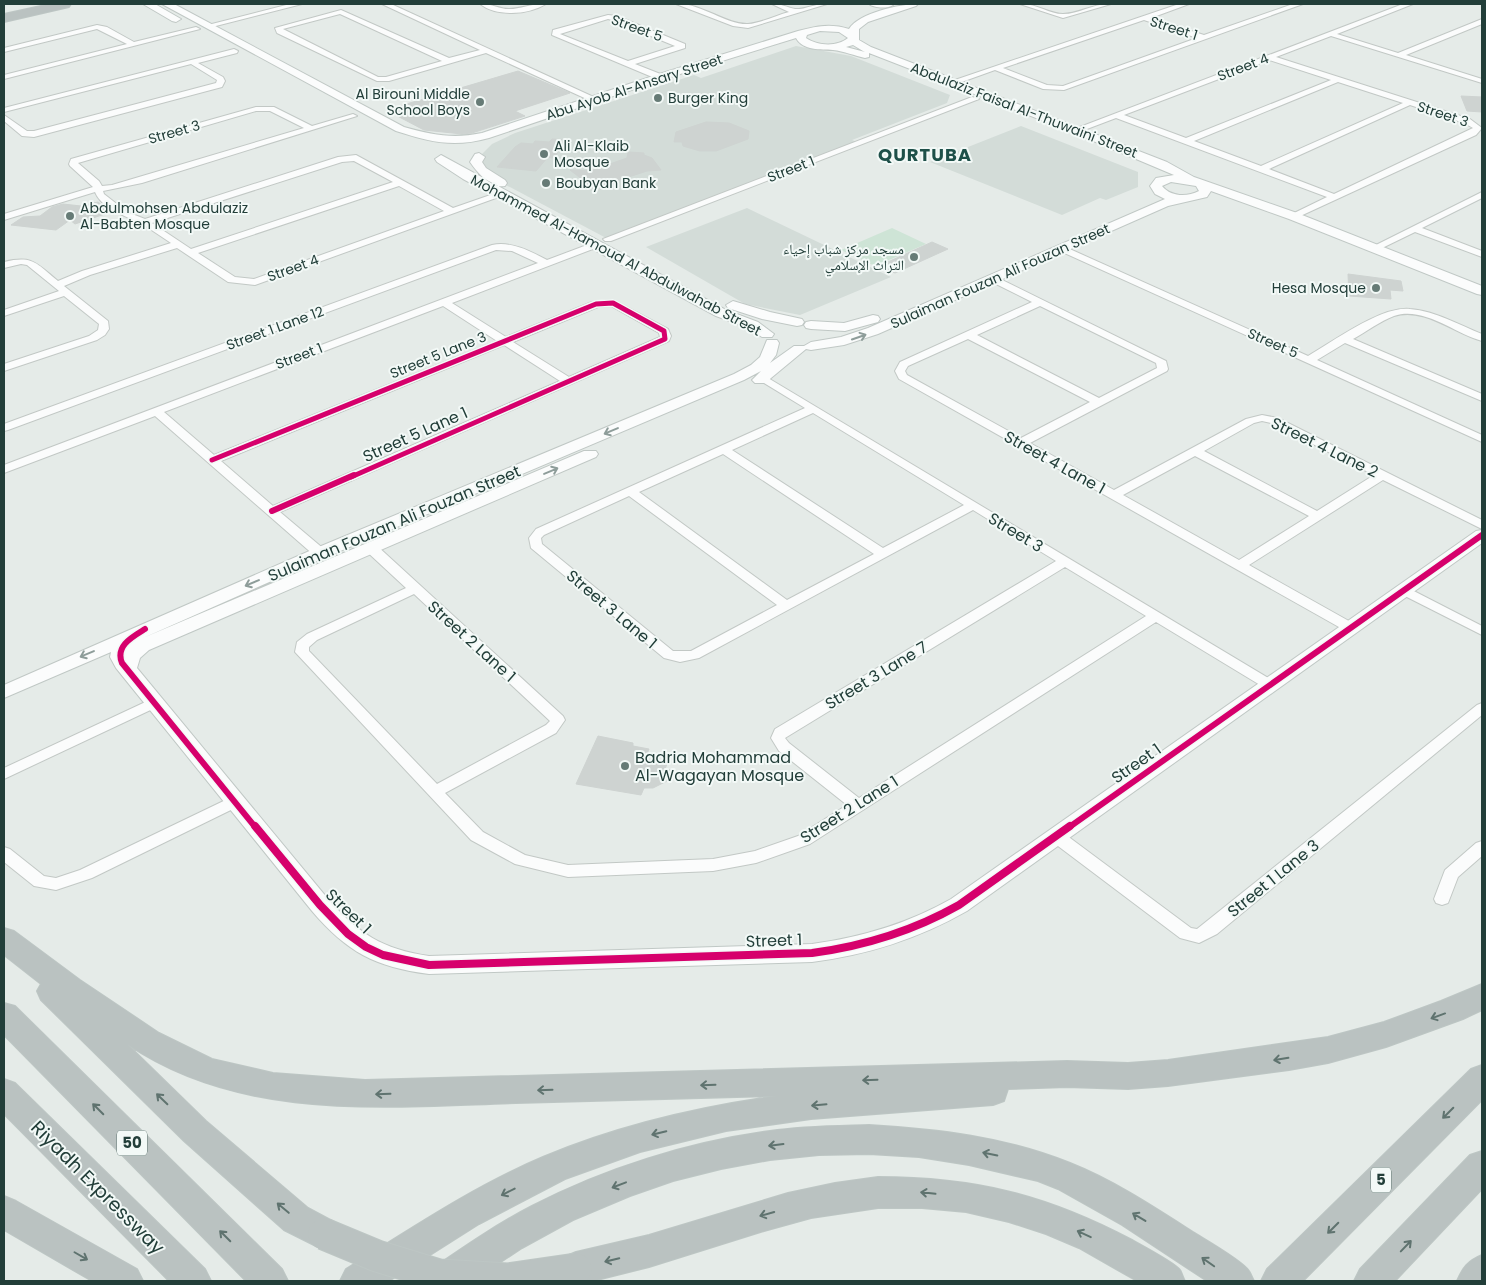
<svg xmlns="http://www.w3.org/2000/svg" width="1486" height="1285" font-family="Poppins,'Noto Naskh Arabic',sans-serif">
  <rect width="100%" height="100%" fill="#e5ebe8"/>
  <path fill="#d3dcd8" d="M796,46L851,56L950,95L947,103L852,140L860,143L608,239L487,175L479,157L492,144L515,133L694,75L701,78Z
    M1021,126L1138,172V187L1106,200L1100,198L1062,215L930,162Z
    M747,208L891,277L800,315L745,304L646,247Z"/>
  <path fill="#cee4d6" d="M892,228L926,244L875,266L841,250Z"/>
  <path fill="#ced3d1" stroke="#ced3d1" d="M518,71L570,93L515,111L525,116L472,133L462,134L424,130L386,110Z
    M1461,96L1482,97V112L1467,111Z
    M706,122L729,123L749,131L748,139L716,151H700L683,146L682,142H674L676,132Z
    M552,139L566,140L556,155L552,158L548,157L536,171L497,167L515,147L521,143L533,144L535,141L549,142Z
    M628,152L644,153V155L652,158L661,170L647,171L619,180L611,187H597L587,183L570,170L590,171L627,158Z
    M98,202L111,212L75,224L70,220L56,230L11,225L23,217L40,216L52,207L63,204L81,206Z
    M932,242L948,249L895,273L879,266Z
    M1348,274L1401,281L1403,291L1390,290L1391,299L1349,296Z
    M598,736L633,743V746L649,749L645,759L667,764L665,769L672,770L667,781L653,788H644L641,795L576,784Z"/>
  <g fill="none" stroke-linecap="round" stroke-linejoin="round">
    <defs>
      <path id="street" d="M290,4H302L208,28L204,26Z
        M382,4H391L598,99L591,101L486,53L389,81H377L277,33L275,28L341,10L449,58L480,50ZM340,14L442,61L386,77H378L283,29Z
        M480,4C490,3 499,9 509,9C521,9 533,3 546,4C528,15 497,17 480,4Z
        M676,4C700,2 726,25 748,24C761,23 777,15 789,12L772,4C781,4 787,7 795,9C804,10 816,3 827,4L748,28L733,26Z
        M869,4H892L893,5C887,9 874,8 869,4Z
        M1020,4C1036,3 1049,14 1063,14C1079,14 1094,3 1111,4L1063,18Z
        M1179,4H1189L1151,18L1204,35L1293,4H1303L1064,90L1043,89L995,70L956,84L949,82ZM1144,20L1197,38L1063,86L1047,85L1003,68Z
        M1403,4H1413L1337,34L1398,53L1482,19V24L1406,55L1482,79V83L1331,36L1276,57L1470,119L1482,128L1476,135L1296,218L1293,219L1288,216L1327,197L1116,118L1079,132L1072,130ZM1269,60L1331,80L1186,138L1124,115ZM1338,82L1403,103L1261,166L1194,141ZM1410,105L1464,123L1473,128L1334,194L1269,169Z
        M608,15L617,16L685,44V48L635,64L663,75V79H657L552,35L553,30ZM608,19L612,20L675,46L628,61L560,34Z
        M97,25L107,27L134,42L196,27L200,29L4,79V75L127,44L97,29L4,52V48Z
        M234,49L238,51L237,53L198,63L223,77L225,81L222,87L34,137L22,136L4,121V115L27,131H34L216,83L217,80L191,64L4,112V108Z
        M972,97L979,99L611,241H605L603,239Z
        M256,107H274L312,126L353,114L357,116L142,183L103,191L104,194L127,212L145,219L338,157L356,155L453,208L499,192L502,191L507,194L255,285L228,282L177,248L90,275L64,286L108,321L109,329L105,335L97,340L4,371V364L89,336L98,330L99,324L64,296L4,316V310L59,291L27,265L21,264L4,268V262C33,255 36,263 58,281L82,271L171,243C162,237 153,231 144,225C128,216 103,211 95,192L4,220V214L93,187L70,166L69,164L71,159ZM256,111H270L304,128L112,185L102,186L99,181L78,163ZM354,161L393,182L191,249L152,223L342,162ZM399,186L444,211L254,279L235,277L198,253Z
        M1482,192V198L1422,228L1482,251V257L1415,232L1378,250H1372L1370,248Z
        M595,242L598,243V247L452,303L506,337L592,302L613,300L668,329L671,336L669,341L280,512L325,550L326,553L325,556H315L155,416L4,473V465L538,263L512,251L496,250L8,430L4,431V424L492,245C511,241 530,251 547,260ZM443,306L497,341L214,455L164,412ZM611,306L659,333L660,337L569,377L513,342L598,307ZM504,345L560,381L273,506L221,461Z
        M1063,246L1308,356C1334,341 1381,306 1410,309C1436,311 1459,325 1482,334V341C1455,334 1424,306 1394,316C1380,321 1366,332 1353,339L1482,394V401L1345,343L1317,360L1482,435V442L1060,251V247Z
        M994,276L1166,361L1168,369L1167,371L1030,443L1114,490L1246,419L1262,415L1278,418L1482,520V529L1383,480L1249,565L1356,625L1358,628L1356,631H1346L899,379L895,371L900,362L1032,302L990,281L989,279ZM1040,306L1156,363L1157,368L1099,398L977,335ZM968,339L1090,402L1021,438L907,375L905,371L908,366ZM1262,421L1271,423L1374,475L1317,511L1204,451L1254,423ZM1195,456L1309,516L1239,560L1123,495Z
        M763,375L1275,682L1277,685L1275,688H1265L1156,622L810,844L756,863L713,871L568,877L515,864L471,840L295,652L297,642L307,634L406,588L365,550L364,547L365,544H375L563,716L565,720L556,733L445,793L483,832L525,855L568,865L713,859L755,851L798,836L847,805L779,751L771,738L775,729L1056,561L973,510L699,658L680,662L664,658L531,548L529,538L536,529L805,408L759,380L758,378ZM813,413L964,505L883,548L732,450ZM723,454L874,554L787,600L639,492ZM629,496L777,605L691,651H673L542,544L541,538L544,535ZM1065,567L1146,616L859,798L789,743L785,738ZM414,594L550,721L546,725L437,784L309,651V647L317,640Z
        M1404,586L1482,626V635L1399,593L1397,590L1399,587Z
        M154,698L159,700L161,703L159,706L4,779V768Z
        M1482,703V715L1217,934L1199,943L1180,938L1050,840L1048,836L1050,832L1056,830L1062,832L1191,928L1197,929L1477,705Z
        M234,796L239,798L242,802L239,806L92,878L56,890L34,886L4,862V847L10,849L44,876L56,878L80,870Z
        M1482,841V856L1458,877L1448,903L1442,905L1436,903L1434,899L1445,870L1476,843Z"/>
      <path id="secondary" d="M143,4H155L181,19L176,22L172,21Z
        M162,4H174L404,127C433,135 453,139 482,133L656,75L798,31C816,26 831,23 849,29C859,13 900,4 918,4L916,6L868,22L859,29V40L871,47L1167,162L1194,177L1297,213L1482,286V295L1477,294L1289,219L1211,191L1207,197L1168,206L878,334L844,345L811,350L806,349L765,383H755L752,380L761,371L744,380L326,557L143,638L584,451H596L598,454L596,457L149,650L140,658L137,668L328,899C359,934 382,949 429,956L812,944C862,937 907,924 951,899L1476,531L1482,530V543L967,911C918,939 867,955 812,962L429,974C375,967 347,952 312,911L116,668L110,657L111,652L4,698V685L314,549L734,374L751,365L760,357L767,340H777L779,343L776,355L770,363L794,346H804L811,342L841,337L868,328L1165,199L1155,194L1150,186L1156,178L1174,175L1072,132L869,53V57L865,58C855,56 844,51 833,50C821,49 803,51 796,38L664,79L489,138C453,148 431,142 396,131ZM820,31L839,32L848,38C837,47 818,46 806,38L807,35ZM853,45L863,51L865,52L846,47ZM1171,182L1196,186L1199,191C1187,197 1171,197 1162,186Z
        M479,153L485,157L482,162L486,168L505,180L507,183L505,186C491,189 477,172 470,162L475,154Z
        M441,155L726,310L758,322L774,334L772,337H762L748,328L716,316L463,179L437,162L435,159Z
        M733,301L770,312L802,319L804,322L802,325L797,326L762,319L728,308L726,305Z
        M873,315L878,316L880,319L878,322L845,331L811,329L806,328L804,325L806,322L811,321L844,323Z"/>
      <path id="highway" d="M50,4H71L69,7L4,22V14Z
        M4,928L14,931L80,980L159,1033L212,1059L273,1073L365,1080L1067,1061L1128,1063L1168,1060L1328,1037L1384,1022L1441,1001L1482,984V1010L1463,1019L1386,1047L1328,1063L1289,1070L1168,1086L1128,1089L1067,1087L1008,1089L1004,1101L993,1105L811,1119L726,1131L640,1152L565,1179L479,1224L389,1281H340L346,1269C409,1230 474,1186 543,1157C617,1126 698,1107 777,1096C690,1098 603,1101 516,1103C385,1107 241,1122 127,1044L206,1121L308,1208L336,1223L341,1234L336,1245L324,1250L284,1230L184,1141L41,1000L37,991L41,984L4,955Z
        M4,1003L15,1006L282,1269L288,1281H246L4,1035Z
        M1482,1065V1100L1303,1281H1261L1267,1269L1471,1069Z
        M4,1079L15,1083L205,1269L211,1281H169L4,1114Z
        M869,1125C937,1129 1006,1137 1070,1163C1113,1180 1154,1207 1193,1232C1204,1239 1243,1261 1249,1271C1251,1274 1252,1278 1254,1281H1207L1122,1225L1058,1189L1038,1181L969,1165L919,1157L869,1154L819,1155L770,1160L721,1169L673,1181L630,1196L573,1220L522,1248L472,1281L427,1280L433,1268C465,1246 497,1224 532,1206C605,1168 689,1142 770,1131C803,1126 836,1126 869,1125Z
        M1482,1151V1189L1395,1281H1354L1360,1269L1470,1155Z
        M878,1177C975,1177 1047,1195 1132,1240C1141,1245 1175,1263 1180,1270C1182,1273 1183,1278 1185,1281H1137L1079,1248L1046,1234L1009,1222L966,1212L922,1208H878L811,1218L764,1231L649,1267L593,1281H565L558,1269L564,1257L576,1252L649,1235L788,1193L835,1183Z
        M4,1196L16,1201L137,1269L143,1281H92L4,1230Z
        M1482,1255V1281H1457C1463,1267 1468,1261 1482,1255Z"/>
    </defs>
    <use href="#street" stroke="#c2c8c5" stroke-width="2"/>
    <use href="#secondary" stroke="#c0c8c5" stroke-width="2"/>
    <use href="#highway" stroke="#bdc6c4" stroke-width="2"/>
    <use href="#street" fill="#fbfcfc" fill-rule="evenodd"/>
    <use href="#secondary" fill="#fbfcfc" fill-rule="evenodd"/>
    <use href="#highway" fill="#bac2c1" fill-rule="evenodd"/>
    <defs>
      <path id="highway-bridge" d="M324,1234L377,1256L439,1275L508,1279L576,1269"/>
    </defs>
    <use href="#highway-bridge" stroke="#bdc6c4" stroke-width="33" stroke-linecap="butt"/>
    <use href="#highway-bridge" stroke="#bac2c1" stroke-width="31"/>
    <defs>
      <path id="cycleway-far2" d="M212,460L596,304L613,303L664,331L665,339L351,477"/>
      <path id="cycleway-far1" d="M272,511L354,475
        M145,629C132,637 115,646 122,663L256,828
        M1068,828L1482,535"/>
      <path id="cycleway" d="M255,826L320,905L348,934L366,947L383,955L429,965L812,953C865,946 913,931 959,905L1070,826"/>
    </defs>
    <use href="#cycleway-far2" stroke="#f3f9f7" stroke-width="8"/>
    <use href="#cycleway-far1" stroke="#f3f9f7" stroke-width="9"/>
    <use href="#cycleway" stroke="#f3f9f7" stroke-width="11"/>
    <use href="#cycleway-far2" stroke="#d6006c" stroke-width="5"/>
    <use href="#cycleway-far1" stroke="#d6006c" stroke-width="6"/>
    <use href="#cycleway" stroke="#d6006c" stroke-width="8"/>
  </g>
  <defs><path id="oneway-shaft" d="M-6 0H5M1.5-3L5.5 0L1.5 3" fill="none" stroke-width="1.6" stroke-linecap="round" stroke-linejoin="round" transform="scale(1.25)"/></defs>
  <g stroke="#8e9d9a">
    <use href="#oneway-shaft" transform="translate(859 337) rotate(-19)"/>
    <use href="#oneway-shaft" transform="translate(611 431) rotate(157)"/>
    <use href="#oneway-shaft" transform="translate(551 471) rotate(-23)"/>
    <use href="#oneway-shaft" transform="translate(252 583) rotate(157)"/>
    <use href="#oneway-shaft" transform="translate(87 654) rotate(157)"/>
  </g>
  <g stroke="#5f736f">
    <use href="#oneway-shaft" transform="translate(1438 1016) rotate(160)"/>
    <use href="#oneway-shaft" transform="translate(1281 1059) rotate(171)"/>
    <use href="#oneway-shaft" transform="translate(870 1080) rotate(178)"/>
    <use href="#oneway-shaft" transform="translate(708 1085) rotate(178)"/>
    <use href="#oneway-shaft" transform="translate(545 1090) rotate(178)"/>
    <use href="#oneway-shaft" transform="translate(383 1094) rotate(178)"/>
    <use href="#oneway-shaft" transform="translate(162 1099) rotate(-136)"/>
    <use href="#oneway-shaft" transform="translate(819 1105) rotate(175)"/>
    <use href="#oneway-shaft" transform="translate(98 1109) rotate(-135)"/>
    <use href="#oneway-shaft" transform="translate(1448 1113) rotate(135)"/>
    <use href="#oneway-shaft" transform="translate(659 1133) rotate(167)"/>
    <use href="#oneway-shaft" transform="translate(776 1145) rotate(173)"/>
    <use href="#oneway-shaft" transform="translate(990 1154) rotate(-168)"/>
    <use href="#oneway-shaft" transform="translate(619 1185) rotate(159)"/>
    <use href="#oneway-shaft" transform="translate(508 1192) rotate(153)"/>
    <use href="#oneway-shaft" transform="translate(928 1193) rotate(-174)"/>
    <use href="#oneway-shaft" transform="translate(283 1208) rotate(-140)"/>
    <use href="#oneway-shaft" transform="translate(767 1214) rotate(164)"/>
    <use href="#oneway-shaft" transform="translate(1139 1217) rotate(-149)"/>
    <use href="#oneway-shaft" transform="translate(1333 1228) rotate(135)"/>
    <use href="#oneway-shaft" transform="translate(1084 1234) rotate(-155)"/>
    <use href="#oneway-shaft" transform="translate(225 1236) rotate(-135)"/>
    <use href="#oneway-shaft" transform="translate(1406 1246) rotate(-46)"/>
    <use href="#oneway-shaft" transform="translate(81 1256) rotate(30)"/>
    <use href="#oneway-shaft" transform="translate(612 1260) rotate(166)"/>
    <use href="#oneway-shaft" transform="translate(1208 1262) rotate(-145)"/>
  </g>
  <g fill="#667b76" stroke="#f3f9f7" stroke-width="2">
    <circle cx="658" cy="98" r="5"/>
    <circle cx="480" cy="102" r="5"/>
    <circle cx="544" cy="154" r="5"/>
    <circle cx="546" cy="183" r="5"/>
    <circle cx="70" cy="216" r="5"/>
    <circle cx="914" cy="257" r="5"/>
    <circle cx="1376" cy="288" r="5"/>
    <circle cx="625" cy="766" r="5"/>
  </g>
  <g text-anchor="middle" stroke-width="4" stroke-linejoin="round" paint-order="stroke">
    <g font-size="14" fill="#223e39" stroke="#f3f9f7">
      <text transform="translate(637 28) rotate(20)" y="5">Street 5</text>
      <text transform="translate(1174 28) rotate(18)" y="5">Street 1</text>
      <text transform="translate(1243 67) rotate(-21)" y="5">Street 4</text>
      <text transform="translate(634 87) rotate(-18)" y="5">Abu Ayob Al-Ansary Street</text>
      <text transform="translate(1024 110) rotate(21)" y="5">Abdulaziz Faisal Al-Thuwaini Street</text>
      <text transform="translate(1443 114) rotate(18)" y="5">Street 3</text>
      <text transform="translate(174 132) rotate(-16)" y="5">Street 3</text>
      <text transform="translate(791 169) rotate(-21)" y="5">Street 1</text>
      <text transform="translate(616 255) rotate(28)" y="5">Mohammed Al-Hamoud Al Abdulwahab Street</text>
      <text transform="translate(293 268) rotate(-20)" y="5">Street 4</text>
      <text transform="translate(1000 276) rotate(-24)" y="5">Sulaiman Fouzan Ali Fouzan Street</text>
      <text transform="translate(275 328) rotate(-20)" y="5">Street 1 Lane 12</text>
      <text transform="translate(1273 343) rotate(24)" y="5">Street 5</text>
      <text transform="translate(438 355) rotate(-22)" y="5">Street 5 Lane 3</text>
      <text transform="translate(299 356) rotate(-21)" y="5">Street 1</text>
    </g>
    <g font-size="14" fill="#223e39" stroke="#f3f9f7" text-anchor="start">
      <text x="470" y="99" text-anchor="end">Al Birouni Middle<tspan x="470" dy="16">School Boys</tspan></text>
      <text x="668" y="103">Burger King</text>
      <text x="554" y="151">Ali Al-Klaib<tspan x="554" dy="16">Mosque</tspan></text>
      <text x="556" y="188">Boubyan Bank</text>
      <text x="80" y="213">Abdulmohsen Abdulaziz<tspan x="80" dy="16">Al-Babten Mosque</tspan></text>
      <text x="904" y="254" text-anchor="end">مسجد مركز شباب إحياء<tspan x="904" dy="16">التراث الإسلامي</tspan></text>
      <text x="1366" y="293" text-anchor="end">Hesa Mosque</text>
    </g>
    <g fill="#f3f9f7" stroke="#617672" stroke-width="1">
      <rect x="117" y="1130.5" width="30" height="25" rx="4"/>
      <rect x="1371" y="1167.5" width="20" height="25" rx="4"/>
    </g>
    <g font-size="15" font-weight="bold" fill="#223e39">
      <text x="132" y="1148">50</text>
      <text x="1381" y="1185">5</text>
    </g>
    <g font-size="16" fill="#223e39" stroke="#f3f9f7">
      <text transform="translate(415 434) rotate(-24)" y="6">Street 5 Lane 1</text>
      <text transform="translate(1325 447) rotate(26)" y="6">Street 4 Lane 2</text>
      <text transform="translate(1055 462) rotate(29)" y="6">Street 4 Lane 1</text>
      <text transform="translate(394 523) rotate(-23)" y="6">Sulaiman Fouzan Ali Fouzan Street</text>
      <text transform="translate(1016 532) rotate(31)" y="6">Street 3</text>
      <text transform="translate(612 609) rotate(40)" y="6">Street 3 Lane 1</text>
      <text transform="translate(472 641) rotate(42)" y="6">Street 2 Lane 1</text>
      <text transform="translate(876 675) rotate(-31)" y="6">Street 3 Lane 7</text>
      <text transform="translate(1136 763) rotate(-35)" y="6">Street 1</text>
      <text transform="translate(849 809) rotate(-32)" y="6">Street 2 Lane 1</text>
      <text transform="translate(1273 878) rotate(-39)" y="6">Street 1 Lane 3</text>
      <text transform="translate(349 911) rotate(44)" y="6">Street 1</text>
      <text transform="translate(774 940) rotate(-2)" y="6">Street 1</text>
    </g>
    <g font-size="16" fill="#223e39" stroke="#f3f9f7" text-anchor="start">
      <text x="635" y="763">Badria Mohammad<tspan x="635" dy="18">Al-Wagayan Mosque</tspan></text>
    </g>
    <g font-size="18" font-weight="bold" letter-spacing="1" fill="#1e5049" stroke="#f3f9f7">
      <text x="925" y="161">QURTUBA</text>
    </g>
    <g font-size="19" fill="#223e39" stroke="#f3f9f7">
      <text transform="translate(98 1187) rotate(45)" y="7">Riyadh Expressway</text>
    </g>
  </g>
  <rect width="1486" height="1285" fill="none" stroke="#223e39" stroke-width="10"/>
</svg>
